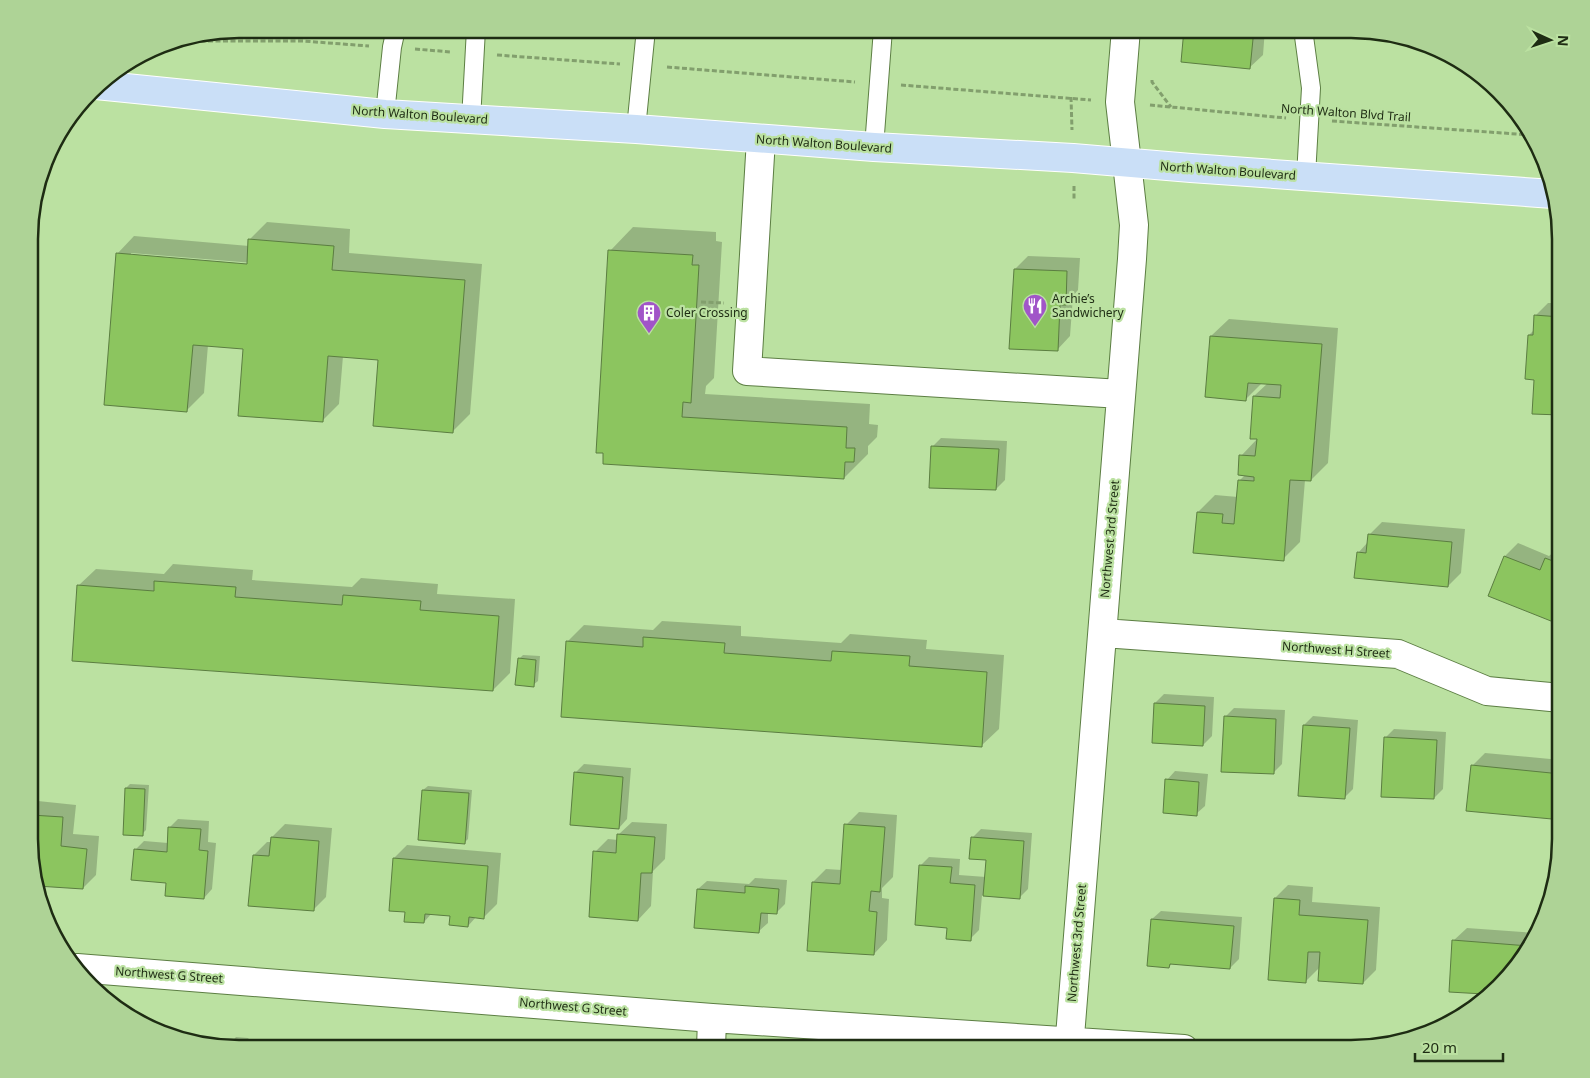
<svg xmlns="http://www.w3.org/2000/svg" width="1590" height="1078" font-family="'Noto Sans',sans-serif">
  <rect width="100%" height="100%" fill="#bbe1a1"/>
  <path fill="#0003" fill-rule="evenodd" d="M1186,29H1265L1263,55L1249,68Z
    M267,222L350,229L349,253L482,264L470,414L453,431L379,359L343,356L339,404L322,421L244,348L208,345L204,393L187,410L117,254L134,236L249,246L250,239ZM131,253L253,263V265L131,256Z
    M633,227L716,232V241L722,242L714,378L706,386L705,394L870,404L869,424L878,425L877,437L868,446V454L844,478L604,463L610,251Z
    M1028,256L1080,258L1078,290L1073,296L1070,336L1057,350L1015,269Z
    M1548,303H1561V414L1536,379L1529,335L1534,330L1535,316Z
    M1229,319L1338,328L1328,463L1311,480H1305L1300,542L1283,559L1195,552L1198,512L1215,495L1238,497L1239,481L1245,475L1241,456L1258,438L1254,396L1268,383H1262L1246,399L1211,336Z
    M941,438L1007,441L1005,480L996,489L932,447Z
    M1382,522L1465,529L1461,573L1448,586L1358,553L1368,542L1369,535Z
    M1518,543L1549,556L1561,546V624L1489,595L1505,556Z
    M173,564L253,570L252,580L352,587L361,578L438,584L437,594L515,599L510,673L493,690L78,586L96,569L164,574Z
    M662,621L741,626V636L841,643L850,634L927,640L926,649L1004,655L999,729L981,746L567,642L584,625L653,630Z
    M523,655L540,656L538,681L533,685L519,659Z
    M1164,694L1214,697L1212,736L1203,745L1155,703Z
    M1234,708L1285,710L1282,764L1273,773L1225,717Z
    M1313,716L1358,720L1353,789L1344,798L1304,725Z
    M1394,729L1446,732L1443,789L1434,798L1385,738Z
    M1485,753L1561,760V808L1551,818L1472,766Z
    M584,764L631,768L627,819L619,828L575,773Z
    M1175,771L1208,774L1205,806L1196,814L1167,780Z
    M130,784L149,785L146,830L142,834L126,788Z
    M428,786L472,790L468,839L464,843L423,790Z
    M38,801L76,805L73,834L99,836L96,875L83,888L36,884L31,867V809Z
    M859,812L897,815L893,877L882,888V898L889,899L887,940L874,954L813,882L826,869L842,870L846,825Z
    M178,819L209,821L208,842L216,843L212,889L204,898L168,882L135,850L144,841L168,843L170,827Z
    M632,822L667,824L665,859L653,871L651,906L638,920L595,852L608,839L618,840V835Z
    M285,824L332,828L326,897L313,910L254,855L267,842H272V837Z
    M981,829L1032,833L1028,889L1019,898L982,895L979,930L970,939L948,927L920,866L929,857L960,859L959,875L986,877L987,859L972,838Z
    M407,845L501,853L497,904L484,917H476L468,926L451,915L432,913L424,922L406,911L390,910L394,858Z
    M755,878L787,880L785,904L776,913L768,912V923L759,931L698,889L707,881L749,884Z
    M1288,885L1313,887L1312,902L1380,907L1376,970L1363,983L1320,967L1305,982L1275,898Z
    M1161,911L1242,917L1239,959L1230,968L1172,963L1169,967L1152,919Z
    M1467,928L1536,933L1518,967L1494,987H1490L1484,993L1453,941Z
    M236,1037L248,1038L257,1049H225Z"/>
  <path fill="#8cc55f" stroke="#5b7d41" d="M1184,29H1254L1250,69L1181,62Z
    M248,239L334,246L332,270L465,280L453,433L373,426L378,360L328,356L323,422L238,416L243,349L193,345L187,412L104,405L116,253L247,264Z
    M608,250L693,255L692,265H699L691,403L683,402L682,417L847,427L846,448H855L854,462H845L844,479L603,464V453H596Z
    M1014,269L1067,271L1066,305H1060L1058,351L1009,349Z
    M1534,315L1561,317V415L1532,414L1534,380L1525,379L1528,335H1533Z
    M1210,336L1322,344L1311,481L1290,480L1284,561L1193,553L1197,512L1223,514L1222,523L1234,524L1238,480L1254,481V477L1238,475L1239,455L1255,456L1257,439H1250L1253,396L1280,398L1281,385L1248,383L1246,401L1205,397Z
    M931,446L999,449L996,490L929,488Z
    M1368,534L1452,542L1448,587L1354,578L1357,552L1366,553Z
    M1504,556L1540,570L1545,558L1561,564V625L1488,596Z
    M154,581L236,587L235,597L342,605L343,595L421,601L420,610L499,616L493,691L72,661L77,585L154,591Z
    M643,637L725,643L724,653L831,661L832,651L910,656L909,666L987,672L982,747L561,717L566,641L643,647Z
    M518,658L536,660L534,687L515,685Z
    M1154,703L1205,706L1203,746L1152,743Z
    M1224,716L1276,719L1274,774L1221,772Z
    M1303,725L1350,728L1345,799L1298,796Z
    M1384,737L1437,740L1434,799L1381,797Z
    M1471,765L1561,774V789L1555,788L1552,819L1466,811Z
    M574,772L623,777L619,829L570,825Z
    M1165,779L1199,782L1197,816L1163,813Z
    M125,788L145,789L143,836L123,835Z
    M422,790L469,793L465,844L418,840Z
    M31,815L63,817L61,846L87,849L83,889L37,886L31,867Z
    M844,824L885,827L880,892L871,891L869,911L877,912L874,955L807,951L812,882L840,884Z
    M168,827L201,829L199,850L208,851L204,899L165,896L166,883L131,880L134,849L167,852Z
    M617,834L655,837L652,873H641L638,921L589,917L593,851L616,853Z
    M271,837L319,841L314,911L248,906L253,855L269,856Z
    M971,837L1024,841L1020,899L983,896L986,860L969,859Z
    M393,858L488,866L484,919L469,917L468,927L449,925L450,916L425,914L424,923L404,922L405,912L389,911Z
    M919,865L952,867L950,883L975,885L971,941L946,939L947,928L915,925Z
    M745,886L779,889L777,914L761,913L759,933L694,928L697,889L745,893Z
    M1274,898L1300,900L1299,915L1368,920L1363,984L1318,981L1320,952H1308L1306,983L1268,980Z
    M1151,919L1234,926L1230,969L1170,964L1169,968L1147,966Z
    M1452,940L1529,946L1518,967L1493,988H1484V994L1449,992Z"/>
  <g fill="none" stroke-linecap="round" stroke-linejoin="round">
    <defs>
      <path id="service" d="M1303,29L1311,88L1306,176
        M385,114L392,47L396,29
        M471,120L476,29
        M636,129L646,29
        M874,147L883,29"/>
      <path id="minor" d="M761,139L747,371L1121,394
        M1103,633L1398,654L1487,691L1561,698
        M77,968L712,1018L1184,1049
        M711,1049L712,1018
        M1069,1049L1132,259L1134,225L1127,163"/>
      <path id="tertiary" d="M1126,29L1120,102L1127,163"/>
      <path id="primary" d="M96,85L385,114L636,129L874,147L1073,158L1191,168L1553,194"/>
    </defs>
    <use href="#service" stroke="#5c7e43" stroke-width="20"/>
    <use href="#minor" stroke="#5c7e43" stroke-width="30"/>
    <use href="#tertiary" stroke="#5c7e43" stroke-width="30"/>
    <use href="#primary" stroke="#fff" stroke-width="30"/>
    <path stroke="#829f6d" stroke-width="3" stroke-dasharray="5 2.5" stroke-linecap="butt" d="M178,41H303L369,46
      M415,49L451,52
      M497,55L620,64
      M667,67L855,82
      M1152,80V82L1171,107
      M901,85L1091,100
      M1071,97L1072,130
      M1150,105L1286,118
      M1332,121L1531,135
      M1074,186V200
      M701,302L724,303"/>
    <use href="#service" stroke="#fff" stroke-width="18"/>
    <use href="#minor" stroke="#fff" stroke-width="28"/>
    <use href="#tertiary" stroke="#fff" stroke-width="28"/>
    <use href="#primary" stroke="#cadff7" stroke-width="28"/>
  </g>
  <defs>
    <symbol id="restaurant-pin" viewBox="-11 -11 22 30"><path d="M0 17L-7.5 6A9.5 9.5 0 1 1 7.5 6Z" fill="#a155c8" stroke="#bbe1a1"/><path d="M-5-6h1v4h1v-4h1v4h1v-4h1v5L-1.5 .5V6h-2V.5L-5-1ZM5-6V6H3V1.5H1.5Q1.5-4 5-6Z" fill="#fff"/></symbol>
    <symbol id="building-pin" viewBox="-11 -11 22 30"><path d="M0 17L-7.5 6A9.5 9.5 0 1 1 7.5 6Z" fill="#a155c8" stroke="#bbe1a1"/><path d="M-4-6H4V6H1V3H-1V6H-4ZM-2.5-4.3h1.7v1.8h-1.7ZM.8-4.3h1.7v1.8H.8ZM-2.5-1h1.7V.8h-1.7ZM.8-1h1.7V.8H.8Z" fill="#fff"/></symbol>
  </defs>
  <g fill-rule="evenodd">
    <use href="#restaurant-pin" x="1021" y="292" width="28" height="38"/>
    <use href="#building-pin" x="635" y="299" width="28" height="38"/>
  </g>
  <g text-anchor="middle" stroke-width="4.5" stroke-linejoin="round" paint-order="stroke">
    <g font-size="12" fill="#1e2c13" stroke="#bbe1a1">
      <text transform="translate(1346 113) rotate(4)" y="4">North Walton Blvd Trail</text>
      <text transform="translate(420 115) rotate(4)" y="4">North Walton Boulevard</text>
      <text transform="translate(824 144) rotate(4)" y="4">North Walton Boulevard</text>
      <text transform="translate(1228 171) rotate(4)" y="4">North Walton Boulevard</text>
      <text transform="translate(1110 539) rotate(-85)" y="4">Northwest 3rd Street</text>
      <text transform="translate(1336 650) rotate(4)" y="4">Northwest H Street</text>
      <text transform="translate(1077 943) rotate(-85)" y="4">Northwest 3rd Street</text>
      <text transform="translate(169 975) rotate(4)" y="4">Northwest G Street</text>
      <text transform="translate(573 1007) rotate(5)" y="4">Northwest G Street</text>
    </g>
    <g font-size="12" fill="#1e2c13" stroke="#bbe1a1" text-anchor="start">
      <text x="1052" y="303">Archie’s<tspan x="1052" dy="14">Sandwichery</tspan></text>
      <text x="666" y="317">Coler Crossing</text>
    </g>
  </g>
  <path d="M0 0H1590V1078H0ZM239 38H1351A201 201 0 0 1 1552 239V839A201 201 0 0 1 1351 1040H239A201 201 0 0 1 38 839V239A201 201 0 0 1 239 38Z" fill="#aed396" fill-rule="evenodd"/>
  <path fill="none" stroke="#1e2c13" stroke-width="2.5" d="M239 38H1351A201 201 0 0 1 1552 239V839A201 201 0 0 1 1351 1040H239A201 201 0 0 1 38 839V239A201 201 0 0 1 239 38Z"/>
  <g transform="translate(1550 40) rotate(93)" stroke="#bbe1a1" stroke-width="4" paint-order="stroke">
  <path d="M0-4L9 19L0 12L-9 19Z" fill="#1e2c13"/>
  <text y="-8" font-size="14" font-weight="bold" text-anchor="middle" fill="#1e2c13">N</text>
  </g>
  <path d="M1415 1053v8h88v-8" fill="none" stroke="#1e2c13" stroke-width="2.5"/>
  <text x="1422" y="1053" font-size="15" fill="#1e2c13" stroke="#bbe1a1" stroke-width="4" paint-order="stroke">20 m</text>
</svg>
